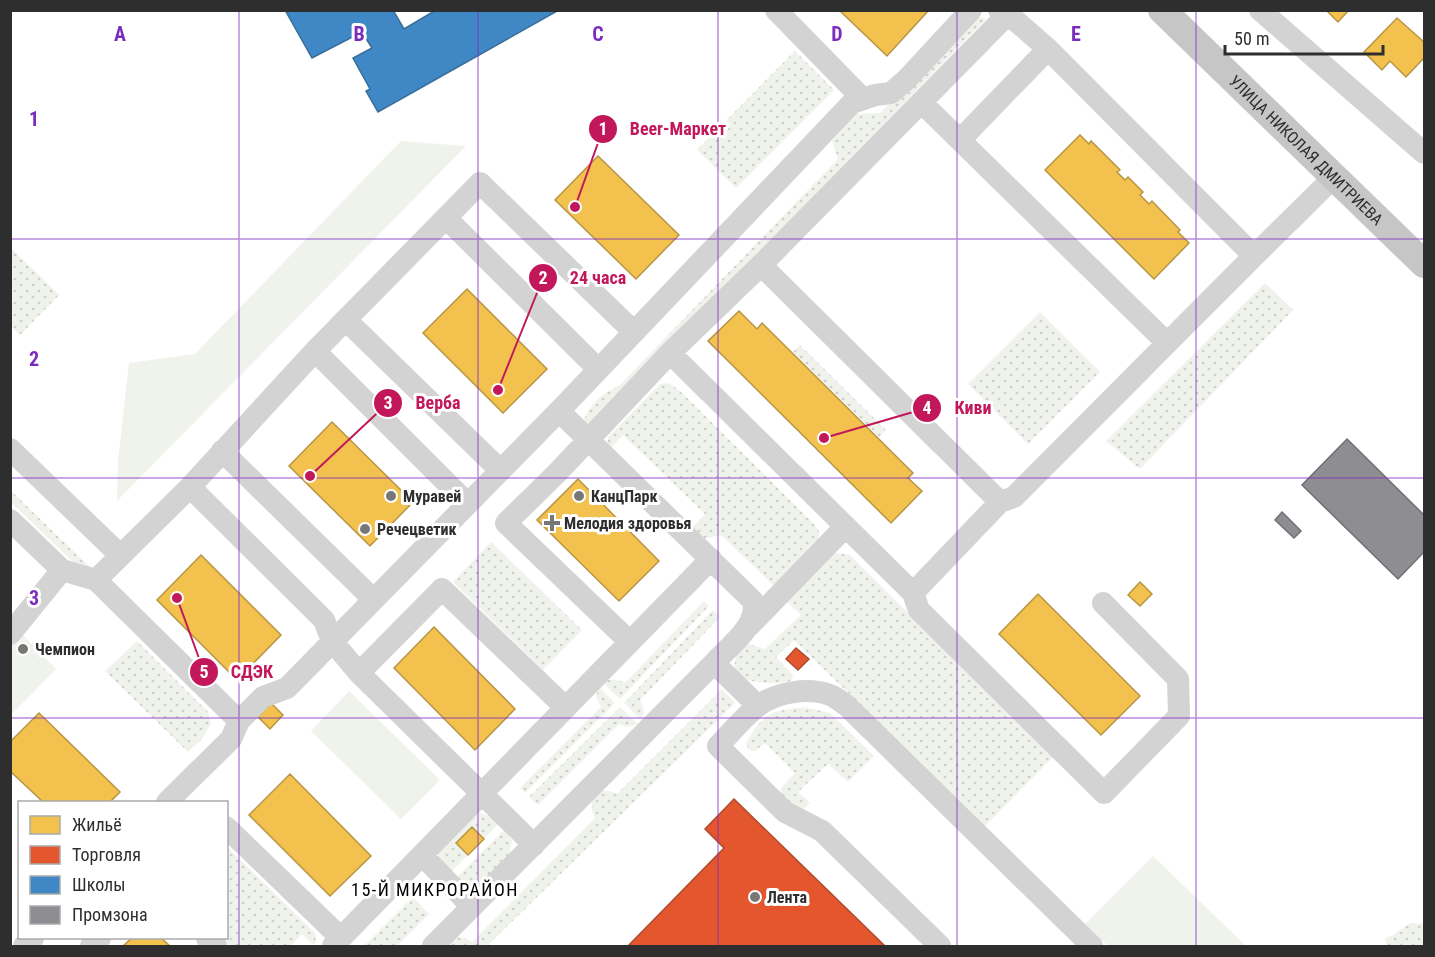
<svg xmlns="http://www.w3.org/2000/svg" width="1435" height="957" font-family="'Roboto Condensed',sans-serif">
  <defs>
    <pattern id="grass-dots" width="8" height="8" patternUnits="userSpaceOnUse" patternTransform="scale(1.5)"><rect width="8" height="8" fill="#f0f3ec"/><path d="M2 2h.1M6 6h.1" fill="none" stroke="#ced1cb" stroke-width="1.8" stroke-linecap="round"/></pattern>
  </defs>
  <rect width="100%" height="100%" fill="#fff"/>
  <path fill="url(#grass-dots)" d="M975,16L986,19L588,428L584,421C588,405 604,392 619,386L838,159L832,141L856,114L880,113Z
    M795,51L834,90L736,188L697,150Z
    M11,248L59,295L20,335L11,326Z
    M1265,283L1293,310L1140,469L1106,441Z
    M1040,312L1100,372L1028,444L968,384Z
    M800,345L886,430L879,437L793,352Z
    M668,383L678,389L814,524L819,531V539L777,584L773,585L721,535L703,539L692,528L705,514L623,435L610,449L607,444L608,437L660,384Z
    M10,490L93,570L80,569L11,502Z
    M491,542L582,630L543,670L453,582Z
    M835,553L850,555L1053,757L985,826L794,640L776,657L793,675L791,681C771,685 754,683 735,676C734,662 734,652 748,644L765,649L801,615L787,602Z
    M704,601L709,606L620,699L603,683C611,678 616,679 625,683Z
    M713,610L720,617L640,700C644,708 645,712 641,720L624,703Z
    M137,641L208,712L211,724L202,739L188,752L105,671Z
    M599,687L615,703L525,793L520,788L601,707L596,696Z
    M722,689L735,703L487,946H448L458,937L466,938L472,942L595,818C586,798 596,784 617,794Z
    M620,707L638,724L627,727L619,724L538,805L529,797Z
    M804,707L830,713L874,756L848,782L828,764L798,792L810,803L802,810L780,795L781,788L795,773L765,743L755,751L749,750L746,744C750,733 764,715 775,712C784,709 795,709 804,707Z
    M480,813L489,816L499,823L484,839L471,827L456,843L468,855L450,873L438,857L439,847L472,814Z
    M504,830L512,840L509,856L482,883L473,887L464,885L456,878Z
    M227,847L315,933L316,942L313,945L302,934L290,946H230L220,938H226Z
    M413,897L429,914L397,946H364Z
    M1410,923L1424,924V946H1387L1385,938L1393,935Z"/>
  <path fill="#f0f3ec" d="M401,141L466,146L117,501L118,460L129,363L195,354Z
    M11,623L56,669L11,715Z
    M349,691L440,780L401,819L311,731Z
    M1153,856L1246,946H1108L1085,924Z"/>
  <path fill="#f2c14e" stroke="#b79544" stroke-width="1.5" d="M839,10H929L887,56Z
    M1326,10H1349L1338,22Z
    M1397,18L1424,42V58L1406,77L1390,61L1382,70L1364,52Z
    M1080,135L1089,144L1091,141L1120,170L1117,172L1125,180L1128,177L1143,192L1140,195L1149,204L1152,201L1180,230L1178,232L1189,243L1154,279L1045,170Z
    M598,156L679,235L636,279L555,200Z
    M467,289L547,369L503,413L423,333Z
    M739,311L757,329L762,323L913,473L908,478L922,491L891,523L708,341Z
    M332,422L413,502L370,546L289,466Z
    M578,479L659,561L619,601L537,520Z
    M201,555L281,635L237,680L157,600Z
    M1140,582L1152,594L1140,606L1128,595Z
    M1038,594L1140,696L1101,735L999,634Z
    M434,627L515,709L475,750L394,668Z
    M271,703L283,715L270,729L258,717Z
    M39,713L120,792L110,802H43L10,771V742Z
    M290,774L371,856L330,896L249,815Z
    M472,827L484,839L468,855L456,843Z
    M132,938H161L170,946H123Z"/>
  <path fill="#e4572e" stroke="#ad4b2e" stroke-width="1.5" d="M796,648L809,659L798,670L786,659Z
    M734,799L885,946H628L724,848L705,829Z"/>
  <path fill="#3f88c5" stroke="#3a6d98" stroke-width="1.5" d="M285,10H393L404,29L436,10H559L378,112L366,91L370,89L353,58L372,48L362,32L312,58Z"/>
  <path fill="#8d8d92" stroke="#707074" stroke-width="1.5" d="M1347,439L1424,515V552L1398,579L1302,485Z
    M1282,512L1301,531L1294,538L1275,520Z"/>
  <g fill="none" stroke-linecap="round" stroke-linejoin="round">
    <path stroke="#d3d3d3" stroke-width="22" d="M776,10L863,99
      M999,10L1008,14L1048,49L1254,256L1014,497L1000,502
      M1260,10L1424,153
      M922,103L1167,343
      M960,140L1048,49
      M446,218L598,369
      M1254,256L1334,177
      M346,320L500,470
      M315,351L467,503
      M670,353L913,593L1000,502L761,265
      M559,411L852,103L875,95L891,93L907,79L971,10
      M10,449L120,555
      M222,451L373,599
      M190,487L324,620L332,641L359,673L534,845
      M10,520L62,570L96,580L239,721
      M96,580L190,487L315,351L480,183L634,332
      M913,593L919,610L1104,793L1179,716L1178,679L1103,603
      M750,625L845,527
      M10,634L62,570
      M630,642L506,523L558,472L670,353L761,265L1008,14
      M714,663L758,706
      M359,673L442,589L566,708
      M167,802L231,739L239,721L263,697L287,688L559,411L753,601C759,626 729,646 714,663L433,946
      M226,827L341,938
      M422,855L472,907
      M207,938L216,946
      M24,946L33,938
      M91,946L100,938
      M333,946L711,559
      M940,946L822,831L785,812L718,746C731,733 743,717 758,706C777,692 808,687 830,695C836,697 841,702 846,705L1092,946"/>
    <path stroke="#c6c6c6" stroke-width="28" id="s1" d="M1162,10L1424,264"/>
  </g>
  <path fill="none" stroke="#7b2cbf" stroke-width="1.5" stroke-opacity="0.55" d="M239,10V946M478,10V946M718,10V946M957,10V946M1196,10V946M10,239H1424M10,478H1424M10,718H1424"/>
  <g fill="#777" stroke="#fff" stroke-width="2">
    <circle cx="391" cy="496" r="6"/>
    <circle cx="579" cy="496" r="6"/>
    <path d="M549 514h6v6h6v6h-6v6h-6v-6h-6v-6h6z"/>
    <circle cx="365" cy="529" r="6"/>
    <circle cx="23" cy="649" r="6"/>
    <circle cx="755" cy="897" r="6"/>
  </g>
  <g text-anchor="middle" stroke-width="6" stroke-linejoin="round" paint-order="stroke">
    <g font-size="16" fill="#2e2e2e" stroke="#fff">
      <text dy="6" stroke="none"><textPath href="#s1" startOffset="201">УЛИЦА НИКОЛАЯ ДМИТРИЕВА</textPath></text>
    </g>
    <g font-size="16" font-weight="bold" fill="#2e2e2e" stroke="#fff" text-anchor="start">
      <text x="403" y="502">Муравей</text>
      <text x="591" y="502">КанцПарк</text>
      <text x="564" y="529">Мелодия здоровья</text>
      <text x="377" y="535">Речецветик</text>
      <text x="35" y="655">Чемпион</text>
      <text x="767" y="903">Лента</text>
    </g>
    <g font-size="18" letter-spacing="1.5" fill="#000" stroke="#fff">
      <text x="435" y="896">15-Й МИКРОРАЙОН</text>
    </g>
  </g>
  <g font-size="20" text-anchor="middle" font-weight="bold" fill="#7b2cbf" stroke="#fff" stroke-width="6" stroke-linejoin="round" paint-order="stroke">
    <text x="120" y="41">A</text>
    <text x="359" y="41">B</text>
    <text x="598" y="41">C</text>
    <text x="837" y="41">D</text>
    <text x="1076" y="41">E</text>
    <text x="34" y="126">1</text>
    <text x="34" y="366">2</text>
    <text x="34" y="605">3</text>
  </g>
  <path fill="none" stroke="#c2185b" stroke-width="2" d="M575 207L603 129M498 390L543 278M310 476L388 403M824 438L927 408M177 598L204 672"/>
  <g fill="#c2185b" stroke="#fff" stroke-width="2">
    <circle cx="575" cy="207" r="6"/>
    <circle cx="498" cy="390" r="6"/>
    <circle cx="310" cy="476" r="6"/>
    <circle cx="824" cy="438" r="6"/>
    <circle cx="177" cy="598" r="6"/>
    <circle cx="603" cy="129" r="15"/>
    <circle cx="543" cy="278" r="15"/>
    <circle cx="388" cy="403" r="15"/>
    <circle cx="927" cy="408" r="15"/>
    <circle cx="204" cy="672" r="15"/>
  </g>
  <g font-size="18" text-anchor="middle" font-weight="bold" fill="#fff">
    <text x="603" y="135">1</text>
    <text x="543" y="284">2</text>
    <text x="388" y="409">3</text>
    <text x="927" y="414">4</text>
    <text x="204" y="678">5</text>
  </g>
  <g font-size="18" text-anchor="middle" font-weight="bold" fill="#c2185b" stroke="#fff" stroke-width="6" stroke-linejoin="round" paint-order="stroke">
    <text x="678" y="135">Beer-Маркет</text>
    <text x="598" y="284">24 часа</text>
    <text x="438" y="409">Верба</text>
    <text x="973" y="414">Киви</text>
    <text x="252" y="678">СДЭК</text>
  </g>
  <rect width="1435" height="957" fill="none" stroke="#2e2e2e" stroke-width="24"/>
  <rect x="18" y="801" width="210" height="138" fill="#ffffff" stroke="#ababab" stroke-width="1.5"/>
  <rect x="30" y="816" width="30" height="18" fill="#f2c14e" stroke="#ababab" stroke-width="1.5"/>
  <text x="72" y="831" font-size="18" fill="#2e2e2e">Жильё</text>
  <rect x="30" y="846" width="30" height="18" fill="#e4572e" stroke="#ababab" stroke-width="1.5"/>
  <text x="72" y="861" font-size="18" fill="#2e2e2e">Торговля</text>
  <rect x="30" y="876" width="30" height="18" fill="#3f88c5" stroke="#ababab" stroke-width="1.5"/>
  <text x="72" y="891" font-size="18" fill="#2e2e2e">Школы</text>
  <rect x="30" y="906" width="30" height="18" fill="#8d8d92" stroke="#ababab" stroke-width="1.5"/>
  <text x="72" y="921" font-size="18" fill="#2e2e2e">Промзона</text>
  <path d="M1225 45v9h158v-9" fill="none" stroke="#2e2e2e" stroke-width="3"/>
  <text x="1234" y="45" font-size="18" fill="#2e2e2e" stroke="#ffffff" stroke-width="4.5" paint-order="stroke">50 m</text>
</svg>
